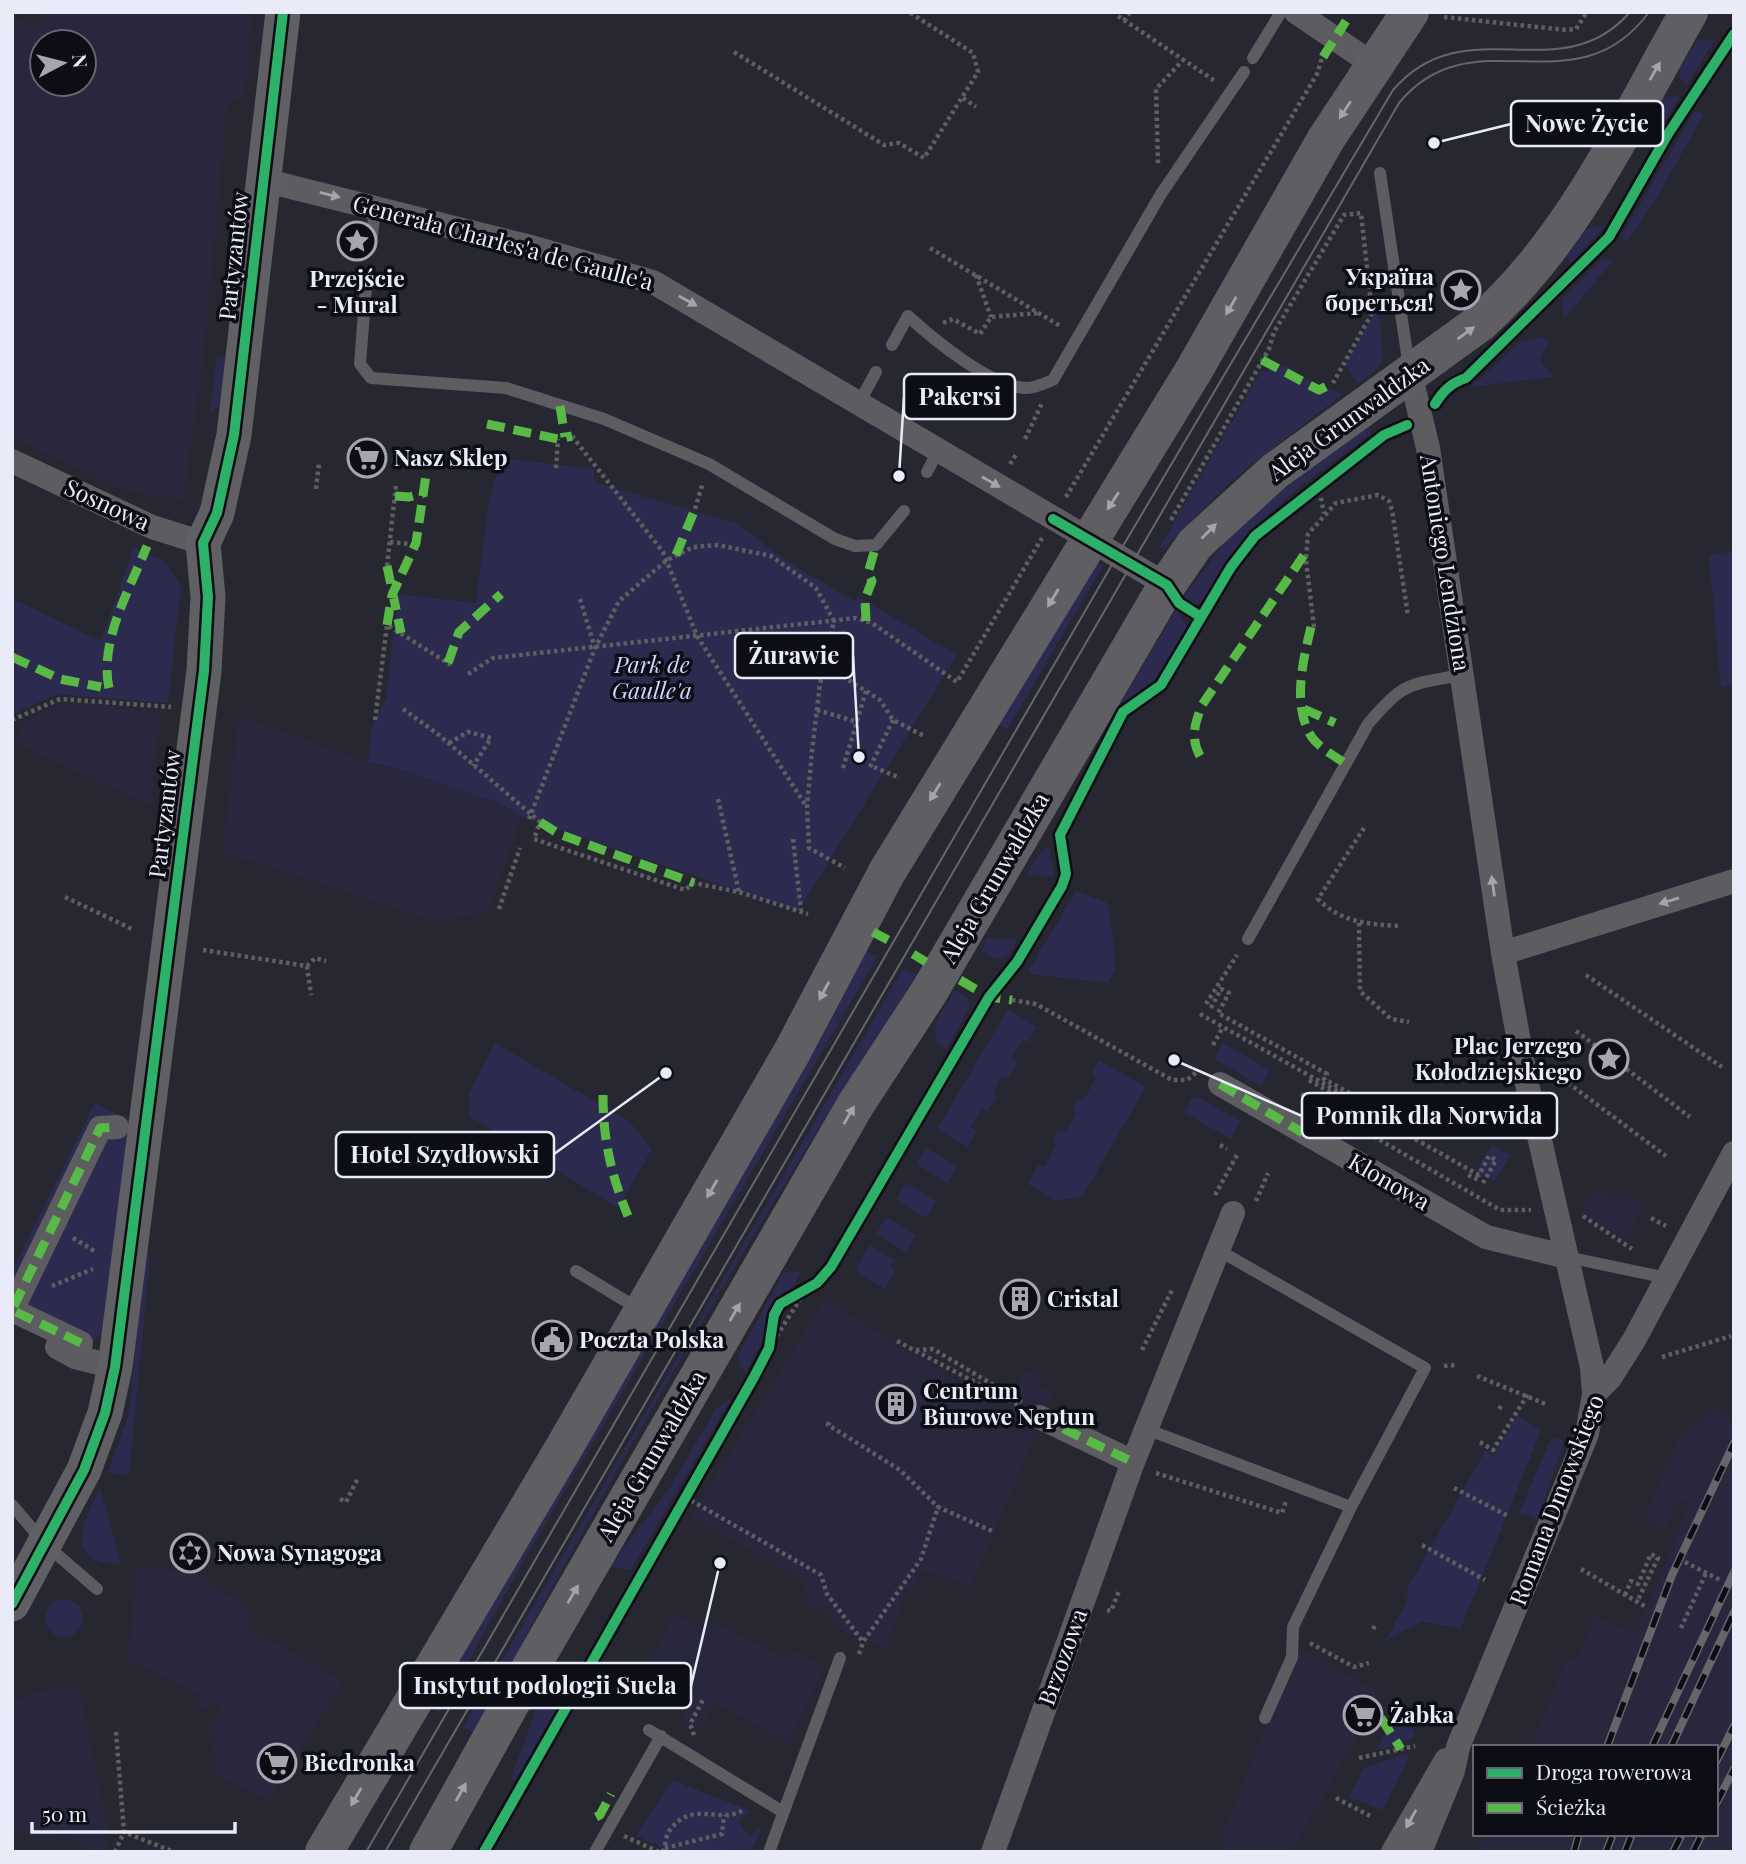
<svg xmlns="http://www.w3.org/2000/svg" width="1746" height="1864" font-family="'Playfair Display',serif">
  <rect width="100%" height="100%" fill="#272731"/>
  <path fill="#28273e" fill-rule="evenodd" d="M42,12H252L245,101L228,99L203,363L183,501L122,489L12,438V17L37,28ZM84,42V84H42V42Z
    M61,703L161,710L151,806L14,743L12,747L23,723Z
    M239,715L378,766L400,769L498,803L522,817L489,912L435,922L222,852Z
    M1595,1188L1616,1201L1621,1192L1644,1206L1625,1240L1581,1212Z
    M825,1299L1003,1409L1025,1370L1043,1379L1039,1385L1053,1393L971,1587L921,1570L912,1593L907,1591L886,1647L838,1630L830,1615L808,1605L804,1580L690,1517Z
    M1718,1407L1732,1419L1734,1416V1852H1476L1484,1834H1716V1747H1531L1567,1657L1576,1661L1595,1616L1636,1633L1690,1503L1678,1499L1666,1529L1644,1518L1666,1466L1678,1444V1436Z
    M136,1567L195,1572L251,1611L245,1625L343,1681L269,1800L213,1774L219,1757L211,1753L215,1739L205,1732L221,1708L211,1701L205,1709L197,1705L201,1695L137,1663H128Z
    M674,1614L707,1629L711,1621L781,1655L783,1651L790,1655L792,1650L825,1667L788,1743L714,1702L700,1730L681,1721L694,1692L681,1685L683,1679L649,1663Z
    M1299,1647L1382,1694L1291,1852H1224L1220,1840Z
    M79,1684L110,1838L103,1852H94L70,1840L23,1833L12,1828V1702L37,1692Z"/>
  <path fill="#2c2a4e" d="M1698,40H1715L1687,84L1680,79L1679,69Z
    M1668,96L1680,97L1650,145L1645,125L1660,100Z
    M1695,111L1704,114L1653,204L1626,243L1621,236Z
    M1603,225L1605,226L1571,263L1566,257L1587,229Z
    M1603,258L1613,261L1563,320L1562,299Z
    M1379,306L1383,358L1380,366L1358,384L1345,365Z
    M1540,337L1550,340L1540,359L1553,377L1471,387L1520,342Z
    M217,356L229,358L221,404L210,413Z
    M1284,365L1314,383L1343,394L1233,479L1166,546L1159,548L1260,373Z
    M1367,425L1371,431L1369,435C1334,463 1294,488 1262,521C1239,544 1223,573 1206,601L1195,605L1181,600L1230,536L1281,489Z
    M501,458L594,469V482L736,523L793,565L855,601L859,597L957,655L798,911L522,817L498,803L400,769L368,762L372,725L386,698L398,594L476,603L489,502Z
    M134,547L164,561L181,586L168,703L57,694L12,715V604L15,600L101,641Z
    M1734,551V686L1721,687L1709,555Z
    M1097,563L1103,566L1007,730L998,724Z
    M1177,608L1189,630L1156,685L1125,703L1122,701Z
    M1048,845L1055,876L1025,875L1045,848Z
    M1076,891L1106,902L1109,908L1116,968L1108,983L1031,974L1028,971Z
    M986,938L1015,939L1017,941L1009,955L996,960L982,951Z
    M865,951L878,956L526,1557L440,1712L431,1708L691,1264Z
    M903,969L918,975C756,1219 611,1475 474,1733L463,1727Z
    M955,990L968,998L970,1008L946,1049L936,1043L935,1024Z
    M1008,1009L1037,1027L1028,1043L1023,1040L1012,1058L1018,1062L1008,1079L1002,1076L993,1092L998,1096L987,1112L982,1109L971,1127L977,1131L967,1147L937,1129Z
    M495,1043L630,1122L652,1149L618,1208L469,1116V1093Z
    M1223,1043L1270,1070L1261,1086L1214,1059Z
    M1099,1060L1146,1087L1082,1197L1054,1201L1028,1184L1038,1165L1045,1166L1056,1146L1053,1139L1058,1131L1066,1132L1076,1113L1073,1106L1077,1099H1084L1096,1078L1092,1072Z
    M1194,1095L1240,1121L1231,1139L1184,1113Z
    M95,1103L130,1121L103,1331L94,1340L82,1341L12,1306V1271Z
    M1492,1145L1510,1155L1495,1181L1476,1171Z
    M926,1148L957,1166L947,1183L916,1164Z
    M906,1183L936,1201L926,1218L896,1200Z
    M886,1217L916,1235L906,1252L876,1234Z
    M870,1245L894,1260L890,1267L896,1271L885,1289L855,1270Z
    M145,1254L150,1255L129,1475L108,1472L129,1413Z
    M784,1272H802L793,1287L773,1302L766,1334L746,1373L741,1368L738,1355Z
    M731,1399L631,1570L609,1567L669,1489L716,1408Z
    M1518,1415L1541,1431L1461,1628L1422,1622L1386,1640L1409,1596L1405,1593L1485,1451L1493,1456Z
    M1551,1438L1563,1440V1445L1538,1519L1519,1513Z
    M100,1488L121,1564C61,1563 83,1523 100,1488Z
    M45 1618a19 19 0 1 1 38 0a19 19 0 1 1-38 0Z
    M544,1700H562L515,1781L511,1778L537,1706Z
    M1395,1724L1414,1730V1738L1380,1750L1377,1747L1390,1725Z
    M1404,1754L1409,1757L1382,1810L1349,1797L1364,1768Z
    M672,1780L751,1811L738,1821L749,1836L763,1826L752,1849L673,1852L636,1836Z"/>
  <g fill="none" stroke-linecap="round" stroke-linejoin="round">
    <path stroke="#5e5e63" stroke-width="4.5" stroke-dasharray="3.5 3.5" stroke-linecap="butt" d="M1118,16L1215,81
      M1444,17L1566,30L1576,29L1587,12
      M1124,21L1130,12
      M734,52L884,145L899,143L924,158L978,72L973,53L909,12
      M963,98L976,107
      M1158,163L1156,89L1183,60
      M930,248L1062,327
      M976,275L991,317
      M943,323L953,319L980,334L991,317L1039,313
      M572,436L663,552L697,636L806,806
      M1025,439L1042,403
      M1010,464L1017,453
      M556,468L558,439
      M1318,484L1324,513
      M316,489L319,463
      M1066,497L1317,74L1322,58
      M695,509L703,482
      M1171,520L1269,349L1274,332L1344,215L1361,213L1372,313L1333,383
      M390,542L419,545
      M387,566L396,485
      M580,599L595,648
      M1314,627L1306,560L1308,534L1336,503L1378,495L1389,501L1392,510L1408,616
      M825,665L880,700L893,720L924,736
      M468,674L493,658L856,618L872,623L957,682L1042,538
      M403,709L439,735L540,822L534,839L685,890L694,883L739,892L808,914
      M817,710L854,721
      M12,720L60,699L171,707
      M375,720L387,625L451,665
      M449,743L468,732L491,738L473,766
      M870,767L893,720
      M874,767L900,778
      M843,768L866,691
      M718,799L739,892
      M529,819L595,648L619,601L667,560L693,547L718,545L771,556L816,588L834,621L820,684L812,751L807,807L809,848L845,868
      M1364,828L1318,899C1341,922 1366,924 1398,926
      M793,839L801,910
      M65,897L132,929
      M499,909L520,848
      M1359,923L1360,991L1391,1019L1409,1022
      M203,950L307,966L315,958L326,961
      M307,966L311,995
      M1586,975L1722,1067
      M1012,1000L1036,1004L1172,1080H1187L1198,1071
      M1206,1004L1237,955
      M1211,1008L1221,989L1229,993L1218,1013L1327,1074L1324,1079L1360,1099L1356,1106L1479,1175L1489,1156L1496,1160L1483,1183
      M1200,1014L1353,1100L1351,1109
      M1576,1031L1690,1117
      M1213,1045L1223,1027
      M1309,1080L1344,1100
      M1568,1083L1666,1156
      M1301,1094L1500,1210H1531
      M1220,1145L1227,1149
      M1468,1175L1479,1180
      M1215,1195L1237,1155
      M1256,1201L1268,1173
      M1583,1216L1632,1249
      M1651,1218L1666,1226
      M73,1238L96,1252
      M52,1286L93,1269
      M897,1341L1020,1406
      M769,1348L806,1290
      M916,1350L933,1349L1022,1402
      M1142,1350L1173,1288
      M1662,1357L1731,1336
      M1444,1366L1456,1365
      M1477,1376L1548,1405
      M1499,1409L1502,1405
      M829,1422L828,1425L833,1428L900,1470L938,1507
      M1480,1442L1493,1450L1528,1394
      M1156,1473L1282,1513L1286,1501
      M1454,1488L1510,1517
      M685,1497L821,1575L827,1594L863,1642
      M340,1499L346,1502L358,1478
      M1422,1545L1485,1580
      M1685,1562L1722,1581
      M1581,1569L1646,1607
      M1625,1595L1631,1581L1638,1584L1651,1554L1658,1558L1637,1602
      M1107,1610L1111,1611L1119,1591
      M1681,1628L1706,1573
      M1373,1629L1376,1624
      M1310,1643L1354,1667L1369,1663
      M859,1654L863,1642L921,1559L938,1507L992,1531
      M116,1732L124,1832L174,1852
      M694,1735L690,1724L704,1698
      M1359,1758L1415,1746
      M1336,1798L1372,1817
      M624,1836L659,1852
      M665,1848L722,1834L724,1815
      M115,1852L124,1832
      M663,1852C666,1845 665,1836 670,1830C693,1799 720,1825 743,1810"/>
    <path stroke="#5c5c61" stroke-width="12" d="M1253,58L1281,12
      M1380,173L1409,367
      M371,246L375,207
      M366,287L360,364L371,378L506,388L604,419L709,464L835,539L855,546L876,545L904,511
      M892,345L908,316C933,339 992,388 1027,388C1035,388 1045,383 1053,380L1161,194L1244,72
      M859,403L876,372
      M927,472L938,451
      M1248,939L1368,724C1404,681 1408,685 1462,675
      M1218,1250L1425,1368L1351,1507L1293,1627L1292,1657L1265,1718
      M1567,1257L1667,1278
      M576,1271L639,1309
      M1146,1429L1351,1507
      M12,1505L46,1545L97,1589
      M649,1730L783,1812
      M595,1852L661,1736
      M769,1852L840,1658"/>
    <path stroke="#5c5c61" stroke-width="24" d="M1296,12L1374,65
      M263,180L531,247L653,282L1167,585
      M1410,373L1428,448L1503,953L1525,1075L1592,1367L1594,1394L1587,1434L1458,1747L1453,1771L1420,1852
      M12,461L152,527L203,543
      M1503,953L1734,881
      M1220,1084L1486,1237L1567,1257
      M81,1343L12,1310L100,1128L117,1127
      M57,1347L75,1357L115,1367
      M1594,1394L1610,1378L1634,1340L1734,1153
      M1039,1417L1133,1462
      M993,1852L1133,1462L1233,1213
      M1393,1852L1446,1760"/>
    <path stroke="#5f5f64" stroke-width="35" d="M12,1604L84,1470L105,1413L115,1367L204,671L208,597L203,543L217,513L234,435L283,12"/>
    <path stroke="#5e5e63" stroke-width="38" d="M324,1852L562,1451L792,1052L887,872L1194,370L1326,139L1410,12
      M428,1852L532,1665L856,1104L929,992L1167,585L1195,544L1275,471L1481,322C1575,238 1627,120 1689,12"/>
    <path stroke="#65656a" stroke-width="2" d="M366,1852L1117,556L1393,90C1465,6 1561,92 1630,12
      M385,1852L1399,103C1473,13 1576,112 1649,12"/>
    <defs>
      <path id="rail" d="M1607,1747L1672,1575L1734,1443
        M1652,1747L1734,1572
        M1671,1747L1734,1612
        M1716,1762L1734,1726
        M1716,1804L1734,1769
        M1574,1852L1579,1834
        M1606,1852L1613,1834
        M1625,1852L1632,1834
        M1673,1852L1682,1834
        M1693,1852L1702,1834"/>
    </defs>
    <use href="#rail" stroke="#65656a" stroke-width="8"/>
    <use href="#rail" stroke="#0d0d16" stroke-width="5" stroke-dasharray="16" stroke-linecap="butt"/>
    <path stroke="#5e5e63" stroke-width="4.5" stroke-dasharray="3.5 3.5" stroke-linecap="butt" d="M1344,1100L1356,1106"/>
    <path stroke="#58b947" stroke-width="9" stroke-dasharray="18 9" stroke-linecap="butt" d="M1323,57L1346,21
      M1262,360L1319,390L1333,383
      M560,406L565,437
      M487,424L558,439L572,436
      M395,496L409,497L424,493
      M676,555L695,509
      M387,566L401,633
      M866,621L865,599L872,581L868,573L876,545
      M387,625L392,595L416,543L426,475
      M1311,627C1303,660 1292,705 1311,736C1319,748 1335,756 1346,764
      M12,657L60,679L101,687
      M448,663L459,632L501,594
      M109,688C99,641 130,589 147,546
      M1304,709L1335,723
      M1200,756C1190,738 1195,723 1202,705L1306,552
      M540,822L559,834L694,883
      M873,932L888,940
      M913,954L926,962
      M960,980L989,997L1012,1000
      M1220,1084L1303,1133
      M603,1095C603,1139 611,1175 628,1216
      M81,1343L12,1310L100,1128L117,1127
      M1039,1417L1133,1462
      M1381,1718L1401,1749
      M596,1817L600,1815L611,1794"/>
    <defs>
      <path id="cycleway" d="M1435,404C1443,391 1451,383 1466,378L1609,237L1668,134L1734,34
        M1053,519L1167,585L1179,603L1201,617
        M12,1604L84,1470L105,1413L115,1367L204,671L208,597L203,543L217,513L234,435L283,12
        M484,1852L754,1377L769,1348L774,1315L780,1304L817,1283L831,1267L989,997L1017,962L1062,886L1066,874L1060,835L1123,712L1161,685L1231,567L1255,536L1384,435L1407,425"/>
    </defs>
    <use href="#cycleway" stroke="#0d0d16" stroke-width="15"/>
    <use href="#cycleway" stroke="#2db169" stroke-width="10"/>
  </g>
  <defs><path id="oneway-solid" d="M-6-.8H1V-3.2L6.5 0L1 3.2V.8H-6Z" transform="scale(1.75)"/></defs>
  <g fill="#a4a4ae">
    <use href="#oneway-solid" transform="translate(1655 71) rotate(-60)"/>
    <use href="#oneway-solid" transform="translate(1345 110) rotate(123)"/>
    <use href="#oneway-solid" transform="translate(1231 306) rotate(120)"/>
    <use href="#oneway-solid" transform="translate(1466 333) rotate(-36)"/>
    <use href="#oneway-solid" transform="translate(1113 501) rotate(123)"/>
    <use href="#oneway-solid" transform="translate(1209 531) rotate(-45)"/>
    <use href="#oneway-solid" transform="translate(1053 598) rotate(121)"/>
    <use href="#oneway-solid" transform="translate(935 792) rotate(121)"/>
    <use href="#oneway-solid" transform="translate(824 991) rotate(118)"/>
    <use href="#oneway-solid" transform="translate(849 1115) rotate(-60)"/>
    <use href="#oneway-solid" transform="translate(712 1189) rotate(120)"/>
    <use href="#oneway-solid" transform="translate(735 1312) rotate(-60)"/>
    <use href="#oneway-solid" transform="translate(573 1594) rotate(-60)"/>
    <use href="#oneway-solid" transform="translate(461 1792) rotate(-61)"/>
    <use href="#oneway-solid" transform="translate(356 1797) rotate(120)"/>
  </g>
  <g fill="#a3a4ac">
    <use href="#oneway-solid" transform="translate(330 195) rotate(14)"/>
    <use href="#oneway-solid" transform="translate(688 301) rotate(29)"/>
    <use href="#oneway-solid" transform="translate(991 482) rotate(30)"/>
    <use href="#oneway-solid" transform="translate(1493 886) rotate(-98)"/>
    <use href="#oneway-solid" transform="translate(1669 901) rotate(163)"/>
    <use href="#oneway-solid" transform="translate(1411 1819) rotate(119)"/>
  </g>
  <defs>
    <symbol id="sight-ring" viewBox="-11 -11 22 22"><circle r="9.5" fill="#0d0d16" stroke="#a6a6b2" stroke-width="1.5"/><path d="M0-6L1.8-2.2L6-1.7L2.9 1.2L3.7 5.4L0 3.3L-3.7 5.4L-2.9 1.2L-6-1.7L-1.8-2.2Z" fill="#a6a6b2"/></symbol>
    <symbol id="supermarket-ring" viewBox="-11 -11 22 22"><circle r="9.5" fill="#0d0d16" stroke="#a6a6b2" stroke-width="1.5"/><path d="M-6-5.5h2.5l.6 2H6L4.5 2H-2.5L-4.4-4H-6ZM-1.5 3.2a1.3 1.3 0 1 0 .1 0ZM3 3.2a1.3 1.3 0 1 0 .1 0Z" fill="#a6a6b2"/></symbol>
    <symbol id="building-ring" viewBox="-11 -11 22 22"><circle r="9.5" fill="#0d0d16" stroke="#a6a6b2" stroke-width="1.5"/><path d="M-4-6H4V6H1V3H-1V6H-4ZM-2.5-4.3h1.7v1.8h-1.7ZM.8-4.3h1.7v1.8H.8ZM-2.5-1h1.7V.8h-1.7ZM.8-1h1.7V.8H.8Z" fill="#a6a6b2"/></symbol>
    <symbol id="civic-ring" viewBox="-11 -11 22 22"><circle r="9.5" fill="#0d0d16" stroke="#a6a6b2" stroke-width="1.5"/><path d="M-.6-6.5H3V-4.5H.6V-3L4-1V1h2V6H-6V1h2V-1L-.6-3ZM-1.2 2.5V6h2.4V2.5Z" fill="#a6a6b2"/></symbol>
    <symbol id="synagogue-ring" viewBox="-11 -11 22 22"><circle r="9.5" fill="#0d0d16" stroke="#a6a6b2" stroke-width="1.5"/><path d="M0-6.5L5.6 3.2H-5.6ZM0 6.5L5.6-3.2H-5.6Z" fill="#a6a6b2"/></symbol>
  </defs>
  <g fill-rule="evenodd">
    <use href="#sight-ring" x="335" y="219" width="44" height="44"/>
    <use href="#sight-ring" x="1439" y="268" width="44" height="44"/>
    <use href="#supermarket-ring" x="345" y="436" width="44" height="44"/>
    <use href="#sight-ring" x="1587" y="1037" width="44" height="44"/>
    <use href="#building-ring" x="998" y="1277" width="44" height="44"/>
    <use href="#civic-ring" x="530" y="1318" width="44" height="44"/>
    <use href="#building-ring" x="874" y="1382" width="44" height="44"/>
    <use href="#synagogue-ring" x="168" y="1531" width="44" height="44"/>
    <use href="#supermarket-ring" x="1341" y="1693" width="44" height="44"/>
    <use href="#supermarket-ring" x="255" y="1741" width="44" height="44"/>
  </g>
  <g text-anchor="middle" stroke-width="7" stroke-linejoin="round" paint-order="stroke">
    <g font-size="23" fill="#eaebf8" stroke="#0d0d16">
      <text transform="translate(503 243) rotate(15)" y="8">Generała Charles'a de Gaulle'a</text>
      <text transform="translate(234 256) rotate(-84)" y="8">Partyzantów</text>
      <text transform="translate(1349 419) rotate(-36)" y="8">Aleja Grunwaldzka</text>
      <text transform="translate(107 505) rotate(25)" y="8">Sosnowa</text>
      <text transform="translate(1445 563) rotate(81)" y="8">Antoniego Lendziona</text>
      <text transform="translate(165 814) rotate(-83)" y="8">Partyzantów</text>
      <text transform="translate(995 878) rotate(-60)" y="8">Aleja Grunwaldzka</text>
      <text transform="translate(1389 1182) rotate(30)" y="8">Klonowa</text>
      <text transform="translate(652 1456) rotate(-60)" y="8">Aleja Grunwaldzka</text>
      <text transform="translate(1557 1500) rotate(-69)" y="8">Romana Dmowskiego</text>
      <text transform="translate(1063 1657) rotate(-70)" y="8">Brzozowa</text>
    </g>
    <g font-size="23" font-weight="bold" fill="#eaebf8" stroke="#0d0d16" text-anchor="start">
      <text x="1434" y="285" text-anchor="end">Україна<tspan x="1434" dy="26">бореться!</tspan></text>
      <text x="357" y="287" text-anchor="middle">Przejście<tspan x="357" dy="26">- Mural</tspan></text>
      <text x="394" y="466">Nasz Sklep</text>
      <text x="1582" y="1054" text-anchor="end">Plac Jerzego<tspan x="1582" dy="26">Kołodziejskiego</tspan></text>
      <text x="1047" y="1307">Cristal</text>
      <text x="579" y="1348">Poczta Polska</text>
      <text x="923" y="1399">Centrum<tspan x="923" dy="26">Biurowe Neptun</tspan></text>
      <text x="217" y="1561">Nowa Synagoga</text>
      <text x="1390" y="1723">Żabka</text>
      <text x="304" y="1771">Biedronka</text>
    </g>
    <g font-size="23" font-style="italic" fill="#d3d4fe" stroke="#0d0d16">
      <text x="652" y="673">Park de<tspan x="652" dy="26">Gaulle'a</tspan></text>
    </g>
  </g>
  <path fill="none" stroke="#eaebf8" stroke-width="2.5" d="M1434 143L1511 124M899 476L904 397M859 757L853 656M1174 1060L1302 1116M666 1073L554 1154M720 1563L691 1686"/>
  <g fill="#eaebf8" stroke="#0d0d16" stroke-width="2.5">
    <circle cx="1434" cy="143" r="7"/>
    <circle cx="899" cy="476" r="7"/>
    <circle cx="859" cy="757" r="7"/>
    <circle cx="1174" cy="1060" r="7"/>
    <circle cx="666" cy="1073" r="7"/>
    <circle cx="720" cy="1563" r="7"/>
  </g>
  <g fill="#0d0d16" stroke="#eaebf8" stroke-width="2.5">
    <rect x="1511" y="101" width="152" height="45" rx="7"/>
    <rect x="904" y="374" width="111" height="45" rx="7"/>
    <rect x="735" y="633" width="118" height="45" rx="7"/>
    <rect x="1302" y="1093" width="255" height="45" rx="7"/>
    <rect x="336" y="1132" width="218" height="45" rx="7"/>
    <rect x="400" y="1663" width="291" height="45" rx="7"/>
  </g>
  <g font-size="24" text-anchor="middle" font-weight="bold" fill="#eaebf8">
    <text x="1587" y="132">Nowe Życie</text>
    <text x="960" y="405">Pakersi</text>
    <text x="794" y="664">Żurawie</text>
    <text x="1429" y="1124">Pomnik dla Norwida</text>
    <text x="445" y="1163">Hotel Szydłowski</text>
    <text x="545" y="1694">Instytut podologii Suela</text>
  </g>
  <rect width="1746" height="1864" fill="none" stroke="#eaebf8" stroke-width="28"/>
  <rect x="1473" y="1745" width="245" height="91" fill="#0d0d16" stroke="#656670" stroke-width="2"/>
  <rect x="1487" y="1768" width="35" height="10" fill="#2db169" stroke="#656670" stroke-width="2"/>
  <text x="1536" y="1780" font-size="21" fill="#eaebf8">Droga rowerowa</text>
  <rect x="1487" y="1803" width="35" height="10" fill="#58b947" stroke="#656670" stroke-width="2"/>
  <text x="1536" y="1815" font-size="21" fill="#eaebf8">Ścieżka</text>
  <g transform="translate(63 63) rotate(83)"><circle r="33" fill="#0d0d16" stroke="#656670" stroke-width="2"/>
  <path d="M0-5L12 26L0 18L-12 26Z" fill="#a6a6b2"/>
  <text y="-10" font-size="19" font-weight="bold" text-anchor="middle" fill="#eaebf8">N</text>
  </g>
  <path d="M32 1822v10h203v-10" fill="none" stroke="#eaebf8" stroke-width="3.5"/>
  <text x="42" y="1822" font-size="21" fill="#eaebf8" stroke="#0d0d16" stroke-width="5" paint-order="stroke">50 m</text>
</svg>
